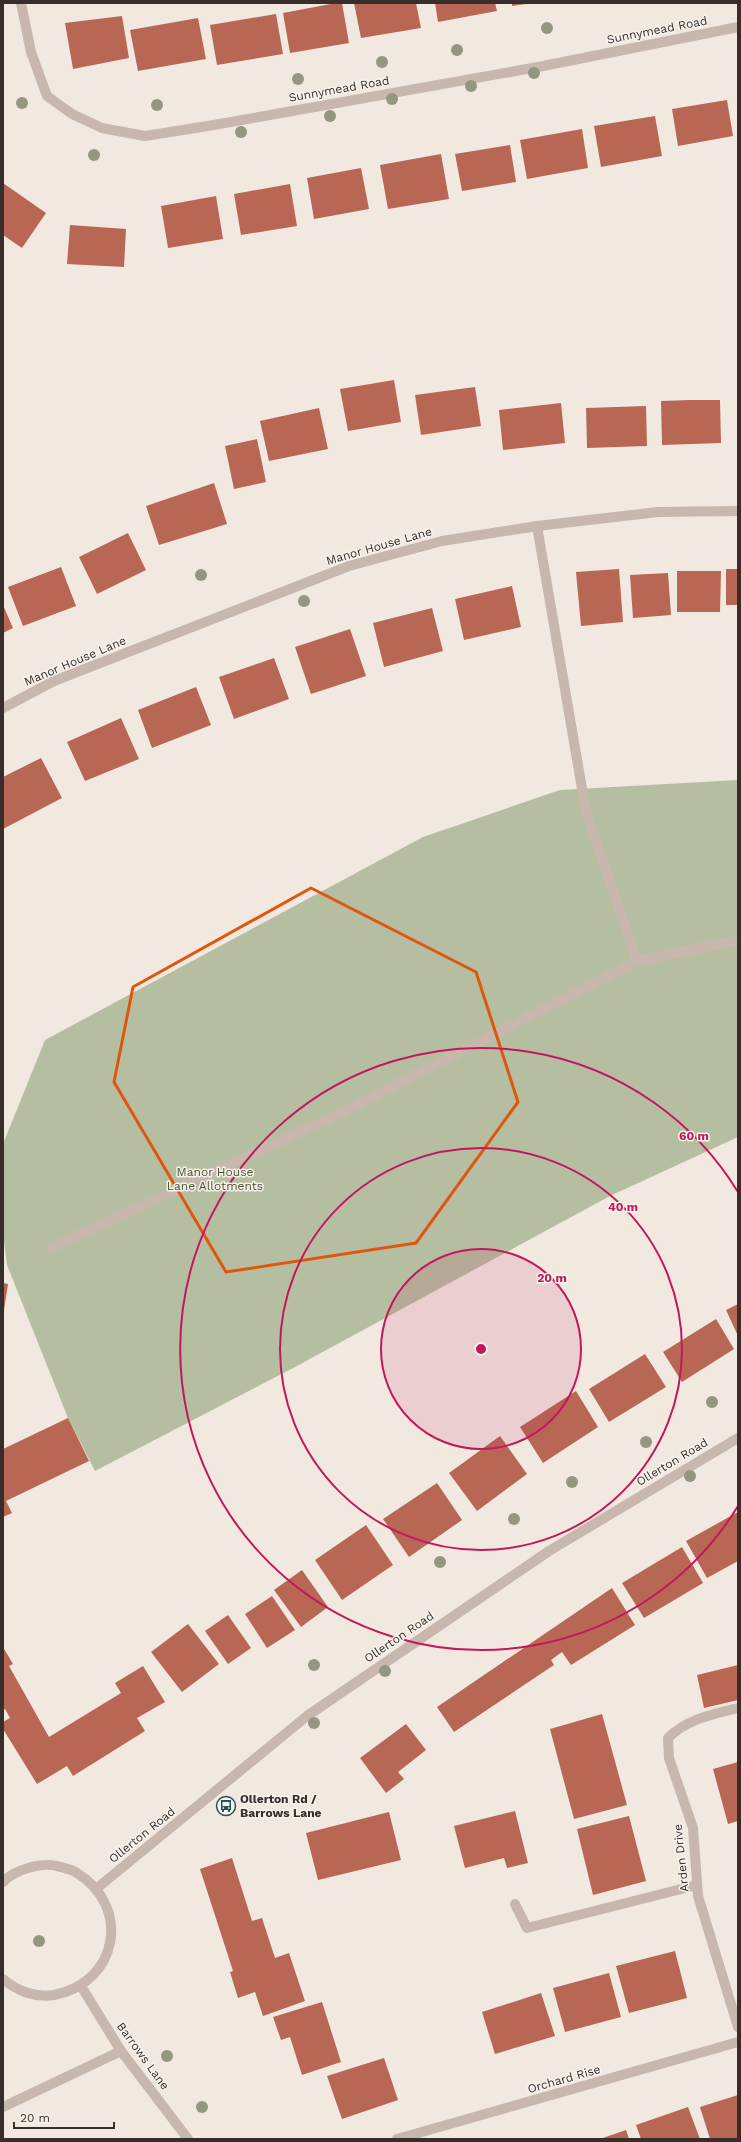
<svg xmlns="http://www.w3.org/2000/svg" width="741" height="2142" font-family="'Work Sans',sans-serif">
  <rect width="100%" height="100%" fill="#f1e8e0"/>
  <path fill="#b6bea1" d="M738,780V1137L610,1196L295,1367L95,1471L68,1418L7,1265L3,1234V1144L45,1040L423,837L560,790Z"/>
  <path fill="#b96755" d="M336,3H342L349,43L290,53L283,13Z
    M354,3H416L421,28L361,38Z
    M435,3H495L497,11L438,22Z
    M512,3H526V4L512,6Z
    M276,14L283,54L217,65L210,25Z
    M122,16L129,58L73,69L65,23Z
    M198,18L206,59L138,71L130,30Z
    M727,100L733,136L678,146L672,109Z
    M655,116L662,156L601,167L594,126Z
    M582,129L588,168L527,179L520,140Z
    M510,145L516,182L462,191L455,154Z
    M441,154L449,199L388,209L380,165Z
    M361,168L369,209L314,219L307,178Z
    M3,183L46,213L22,248L3,235Z
    M290,184L297,226L241,235L234,194Z
    M216,196L223,239L168,248L161,206Z
    M70,225L126,229L124,267L67,264Z
    M394,380L401,422L348,431L340,389Z
    M475,387L481,426L421,435L415,395Z
    M690,400H720L721,443L662,445L661,401Z
    M561,403L565,443L503,450L499,410Z
    M646,406L647,446L587,448L586,408Z
    M319,408L328,449L269,461L260,421Z
    M257,439L266,482L234,489L225,446Z
    M214,483L227,524L159,545L146,506Z
    M128,533L146,570L97,594L79,557Z
    M61,567L76,606L23,626L8,587Z
    M619,569L623,622L581,626L576,572Z
    M726,569H738V605H726Z
    M677,571H721L720,612H677Z
    M668,573L671,615L633,618L630,575Z
    M512,586L521,627L464,640L455,599Z
    M3,605L13,628L3,633Z
    M432,608L443,651L384,667L373,623Z
    M350,629L366,676L311,694L295,647Z
    M274,658L289,699L234,719L219,677Z
    M196,687L211,725L152,748L138,710Z
    M121,718L139,759L85,781L67,742Z
    M41,758L62,798L3,829V777Z
    M3,1283L8,1284L4,1310H3Z
    M738,1304V1336L726,1310Z
    M716,1319L734,1349L682,1382L663,1352Z
    M645,1354L666,1387L609,1422L589,1389Z
    M576,1391L598,1427L543,1463L520,1427Z
    M68,1418L89,1461L6,1501L12,1513L3,1517V1449Z
    M500,1436L527,1474L477,1511L449,1473Z
    M437,1483L462,1520L409,1557L383,1519Z
    M738,1512V1561L707,1578L686,1541Z
    M366,1525L393,1565L342,1600L315,1560Z
    M682,1547L703,1583L644,1618L622,1583Z
    M302,1570L328,1607L301,1627L274,1590Z
    M612,1588L635,1625L571,1665L562,1652L551,1660L554,1665L454,1732L437,1707Z
    M272,1596L295,1630L267,1648L245,1614Z
    M228,1615L251,1648L228,1664L205,1631Z
    M188,1624L219,1664L182,1692L151,1652Z
    M3,1647L13,1664L9,1666L49,1737L121,1693L115,1683L143,1666L165,1702L137,1718L145,1731L73,1776L67,1766L37,1784L3,1729V1722L10,1718L5,1709L3,1710Z
    M738,1665V1700L704,1708L697,1675Z
    M602,1714L627,1805L574,1819L550,1729Z
    M406,1724L426,1750L398,1772L404,1779L386,1793L360,1758Z
    M738,1762V1821L728,1824L713,1769Z
    M515,1811L528,1863L507,1868L504,1858L465,1868L454,1826Z
    M389,1812L401,1860L318,1880L306,1833Z
    M629,1816L646,1881L593,1895L577,1829Z
    M232,1858L252,1921L262,1918L275,1958L289,1953L305,2001L263,2016L255,1992L238,1998L230,1972L233,1971L200,1869Z
    M675,1951L687,1998L629,2013L616,1966Z
    M609,1973L621,2017L565,2032L553,1988Z
    M541,1993L555,2036L495,2054L482,2012Z
    M322,2002L341,2062L302,2075L290,2037L281,2040L273,2017Z
    M384,2058L398,2100L342,2119L327,2076Z
    M738,2095V2139H710L700,2107Z
    M688,2107L700,2139H641L636,2125Z
    M626,2130L629,2139H600Z"/>
  <g fill="none" stroke-linecap="round" stroke-linejoin="round">
    <path stroke="#c8b7ad" stroke-width="10" d="M537,526L586,812L637,961L738,940
      M51,1248L343,1112L637,961
      M515,1904L527,1928L697,1885"/>
    <path stroke="#c8b7ad" stroke-width="10" d="M21,3L31,52L47,96L72,114L102,128L145,136L214,125L538,67L738,27
      M3,708L54,681L349,566L442,541L537,526L658,512L738,511
      M738,1708C713,1714 687,1719 668,1738L669,1758L693,1828L698,1896L738,2027
      M3,2107L121,2051
      M397,2139L738,2042"/>
    <path stroke="#c8b7ad" stroke-width="10" d="M3,1882C14,1870 41,1862 57,1866C63,1868 72,1869 77,1873C132,1907 118,1983 54,1995C36,1998 17,1991 3,1979
      M96,1889L307,1716L549,1551L738,1438
      M81,1986L121,2051L188,2139"/>
  </g>
  <g fill="#949680">
    <circle cx="547" cy="28" r="6"/>
    <circle cx="457" cy="50" r="6"/>
    <circle cx="382" cy="62" r="6"/>
    <circle cx="534" cy="73" r="6"/>
    <circle cx="298" cy="79" r="6"/>
    <circle cx="471" cy="86" r="6"/>
    <circle cx="392" cy="99" r="6"/>
    <circle cx="22" cy="103" r="6"/>
    <circle cx="157" cy="105" r="6"/>
    <circle cx="330" cy="116" r="6"/>
    <circle cx="241" cy="132" r="6"/>
    <circle cx="94" cy="155" r="6"/>
    <circle cx="201" cy="575" r="6"/>
    <circle cx="304" cy="601" r="6"/>
    <circle cx="712" cy="1402" r="6"/>
    <circle cx="646" cy="1442" r="6"/>
    <circle cx="690" cy="1476" r="6"/>
    <circle cx="572" cy="1482" r="6"/>
    <circle cx="514" cy="1519" r="6"/>
    <circle cx="440" cy="1562" r="6"/>
    <circle cx="314" cy="1665" r="6"/>
    <circle cx="385" cy="1671" r="6"/>
    <circle cx="314" cy="1723" r="6"/>
    <circle cx="39" cy="1941" r="6"/>
    <circle cx="167" cy="2056" r="6"/>
    <circle cx="202" cy="2107" r="6"/>
  </g>
  <path fill="none" stroke="#df570e" stroke-width="3" stroke-linejoin="round" d="M311,888L476,972L518,1102L416,1243L226,1272L114,1082L133,987Z"/>
  <circle cx="481" cy="1349" r="100" fill="#c2185b" fill-opacity=".12"/>
  <g fill="none" stroke="#c2185b" stroke-width="2">
    <circle cx="481" cy="1349" r="100"/>
    <circle cx="481" cy="1349" r="201"/>
    <path d="M738 1506A301 301 0 1 1 738 1192"/>
  </g>
  <defs>
    <symbol id="bus-ring" viewBox="-11 -11 22 22"><circle r="9.5" fill="#f8f2ec" stroke="#245454" stroke-width="1.5"/><path d="M-5-6H5V4H4V6H2V4H-2V6H-4V4H-5ZM-3.5-4V0h7V-4ZM-3.5 1.2v1.5H-2V1.2ZM2 1.2v1.5H3.5V1.2Z" fill="#245454"/></symbol>
  </defs>
  <g fill-rule="evenodd">
    <use href="#bus-ring" x="215" y="1795" width="22" height="22"/>
  </g>
  <g text-anchor="middle" stroke-width="3" stroke-linejoin="round" paint-order="stroke">
    <g font-size="12" fill="#372e2b" stroke="#f8f2ec">
      <text transform="translate(657 30) rotate(-11)" y="4">Sunnymead Road</text>
      <text transform="translate(339 89) rotate(-10)" y="4">Sunnymead Road</text>
      <text transform="translate(379 546) rotate(-16)" y="4">Manor House Lane</text>
      <text transform="translate(75 661) rotate(-23)" y="4">Manor House Lane</text>
      <text transform="translate(672 1462) rotate(-31)" y="4">Ollerton Road</text>
      <text transform="translate(399 1637) rotate(-34)" y="4">Ollerton Road</text>
      <text transform="translate(142 1835) rotate(-39)" y="4">Ollerton Road</text>
      <text transform="translate(681 1858) rotate(-96)" y="4">Arden Drive</text>
      <text transform="translate(143 2056) rotate(54)" y="4">Barrows Lane</text>
      <text transform="translate(564 2079) rotate(-16)" y="4">Orchard Rise</text>
    </g>
    <g font-size="12" fill="#485231" stroke="#f8f2ec">
      <text x="215" y="1176">Manor House<tspan x="215" dy="14">Lane Allotments</tspan></text>
    </g>
    <g font-size="12" font-weight="bold" fill="#372e2b" stroke="#f8f2ec" text-anchor="start">
      <text x="240" y="1803">Ollerton Rd /<tspan x="240" dy="14">Barrows Lane</tspan></text>
    </g>
  </g>
  <circle cx="481" cy="1349" r="6" fill="#c2185b" stroke="#f8f2ec" stroke-width="2"/>
  <g font-size="12" text-anchor="middle" font-weight="bold" fill="#c2185b" stroke="#f8f2ec" stroke-width="3" stroke-linejoin="round" paint-order="stroke">
    <text x="694" y="1140">60 m</text>
    <text x="623" y="1211">40 m</text>
    <text x="552" y="1282">20 m</text>
  </g>
  <rect width="741" height="2142" fill="none" stroke="#372e2b" stroke-width="8"/>
  <path d="M14 2122v6h100v-6" fill="none" stroke="#372e2b" stroke-width="2"/>
  <text x="20" y="2122" font-size="12" fill="#372e2b" stroke="#f8f2ec" stroke-width="3" paint-order="stroke">20 m</text>
</svg>
